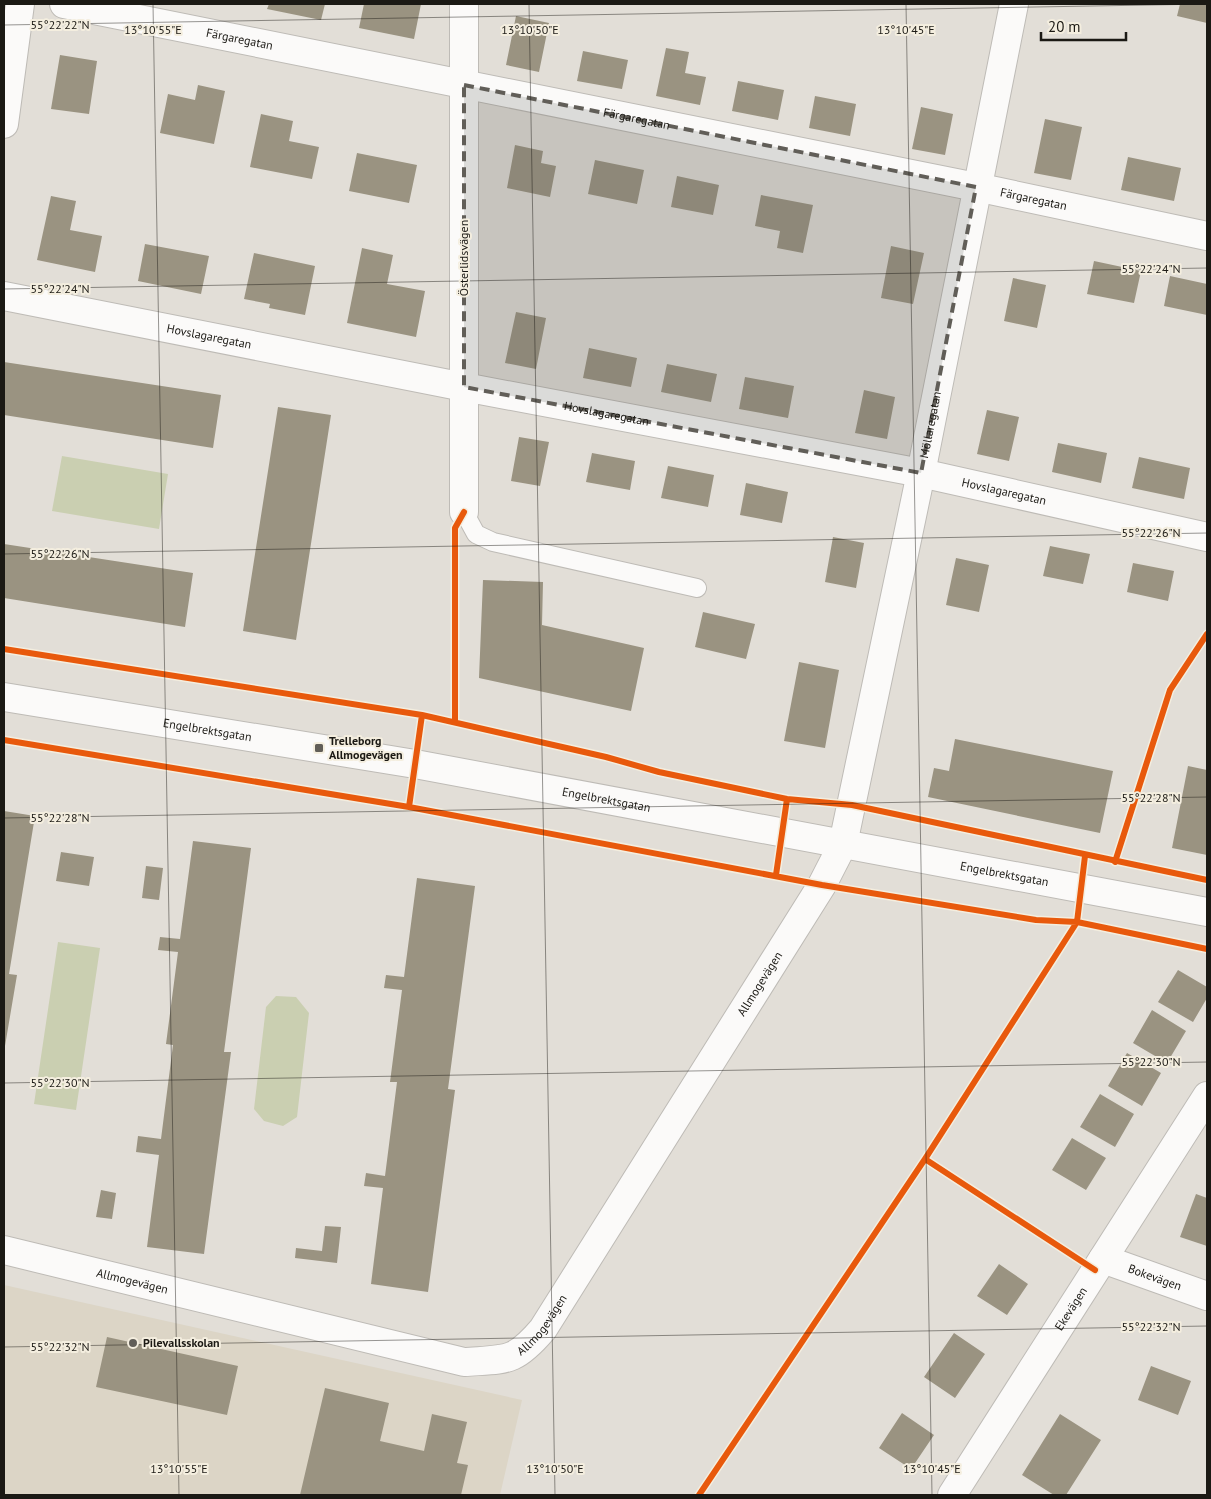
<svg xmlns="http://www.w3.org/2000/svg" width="1211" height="1499" font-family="'PT Sans',sans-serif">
  <rect width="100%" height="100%" fill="#e2ded7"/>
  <path fill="#dcd5c6" d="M4,1285L522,1400L500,1495H4Z"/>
  <path fill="#cacfb1" d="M62,456L168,474L159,529L52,511Z
    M58,942L100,948L76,1110L34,1104Z
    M276,996L296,997L309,1013L297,1117L283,1126L264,1121L254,1109L266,1007Z"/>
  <path fill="#9a9381" d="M269,4H325L321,20L267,9Z
    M364,4H421L414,39L359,28Z
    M1180,4H1207V23L1177,16Z
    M516,16L549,23L539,72L506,65Z
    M666,48L689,52L685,73L706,77L700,105L656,96Z
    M583,51L628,60L622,89L577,81Z
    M60,55L97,61L89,114L51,109Z
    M738,81L784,90L778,120L732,111Z
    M198,85L225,91L214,144L160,133L168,94L195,100Z
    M815,96L856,104L850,136L809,128Z
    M921,107L953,114L945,155L912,149Z
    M261,114L293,121L289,141L319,147L312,179L250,167Z
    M1045,119L1082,127L1071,180L1034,173Z
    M515,145L543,151L541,163L556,166L550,197L507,188Z
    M357,153L417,165L409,203L349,191Z
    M1128,157L1181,168L1174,201L1121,190Z
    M595,160L644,170L637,204L588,194Z
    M677,176L719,185L713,215L671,207Z
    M761,195L813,205L803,253L777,248L780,231L755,226Z
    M51,196L76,201L70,230L102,236L95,272L37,260Z
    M145,244L209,256L201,294L138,281Z
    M891,246L924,253L913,304L881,298Z
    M362,248L393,255L387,284L425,291L416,337L347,323Z
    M254,253L315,266L305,315L269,308L270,304L244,299Z
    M1094,261L1141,271L1134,303L1087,294Z
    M1170,276L1207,284V315L1164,306Z
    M1013,278L1046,285L1037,328L1004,321Z
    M516,312L546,318L536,369L505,363Z
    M589,348L637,358L631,387L583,378Z
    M4,362L221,395L213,448L4,415Z
    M667,364L717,374L711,402L661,392Z
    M745,377L794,386L788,418L739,409Z
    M864,390L895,397L887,439L855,433Z
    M278,407L331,415L296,640L243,631Z
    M987,410L1019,417L1009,461L977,454Z
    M519,437L549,442L540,486L511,481Z
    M1058,443L1107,453L1101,483L1052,472Z
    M592,453L635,461L630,490L586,482Z
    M1139,457L1190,468L1184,499L1132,488Z
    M668,466L714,475L708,507L661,498Z
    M746,483L788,492L782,523L740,515Z
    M833,537L864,543L856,588L825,582Z
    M4,544L193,573L185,627L4,598Z
    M1050,546L1090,554L1083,584L1043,576Z
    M956,558L989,565L979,612L946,605Z
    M1133,563L1174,571L1168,601L1127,592Z
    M483,580L543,582L542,625L644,648L631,711L479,678Z
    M703,612L755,624L746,659L695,647Z
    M799,662L839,670L825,748L784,741Z
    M955,739L1113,771L1100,833L928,797L934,768L949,771Z
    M1188,766L1207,770V855L1172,848Z
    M4,811L35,816L9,974L17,975L5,1046Z
    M193,841L251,848L224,1052H231L204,1254L147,1247L159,1155L136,1152L138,1136L161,1139L173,1045L166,1044L178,952L158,950L160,937L180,939Z
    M61,852L94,857L89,886L56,881Z
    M146,866L163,868L159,900L142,898Z
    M417,878L475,886L448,1089L455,1090L428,1292L371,1284L383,1188L364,1186L366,1173L385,1176L397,1082H390L402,990L384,988L386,975L404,977Z
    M1178,970L1207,987V998L1193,1022L1158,1002Z
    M1152,1010L1186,1031L1167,1063L1133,1043Z
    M1127,1053L1161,1073L1142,1106L1108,1086Z
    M1100,1094L1134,1114L1115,1147L1080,1127Z
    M1072,1138L1106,1158L1086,1190L1052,1170Z
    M101,1190L116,1193L112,1219L96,1217Z
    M1196,1194L1207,1198V1246L1180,1237Z
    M325,1226L341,1227L337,1263L295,1258L296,1248L322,1251Z
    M999,1264L1028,1284L1007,1315L977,1296Z
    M954,1333L985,1354L955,1398L924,1377Z
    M107,1337L238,1366L227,1415L96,1387Z
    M1151,1366L1191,1381L1178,1415L1138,1400Z
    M325,1388L389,1403L380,1441L424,1451L432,1414L467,1422L457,1463L468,1465L461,1495H300Z
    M902,1413L934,1435L911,1469L879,1448Z
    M1060,1414L1101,1440L1066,1495H1054L1022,1475Z"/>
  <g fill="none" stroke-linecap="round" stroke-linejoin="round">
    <defs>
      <path id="lane" d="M464,512L476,534L493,542L697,588"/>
      <g id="street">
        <path id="s1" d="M64,4L976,187L1207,236"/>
        <path d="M4,124L20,4"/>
        <path id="s2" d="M4,296L464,387L921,473L1207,537"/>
        <path d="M464,512V4"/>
        <path id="s3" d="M4,1250L464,1362C507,1359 514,1363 543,1329L822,885L843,844L921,473L1014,4"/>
        <path id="s4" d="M1103,1259L1207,1296"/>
        <path id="s5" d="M952,1495L1207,1096"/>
      </g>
      <g id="secondary">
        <path id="s6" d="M4,697L415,764L1207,912"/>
      </g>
    </defs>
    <use href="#lane" stroke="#bebbb6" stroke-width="20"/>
    <use href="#street" stroke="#bebbb6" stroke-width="30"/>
    <use href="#secondary" stroke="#bebbb6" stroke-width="30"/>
    <use href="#lane" stroke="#fbfaf9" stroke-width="18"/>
    <use href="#street" stroke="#fbfaf9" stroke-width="28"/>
    <use href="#secondary" stroke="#fbfaf9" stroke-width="28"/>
    <defs>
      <path id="cycleway" d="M4,649L422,715L606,757L659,772L787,799L852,805L1207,880
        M455,722V528L464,512
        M4,740L409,807L822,885L1036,920L1077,922L1207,949
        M409,807L422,715
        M1115,862L1170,690L1207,634
        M776,875L787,799
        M925,1159L1095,1270
        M699,1495L925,1159L1077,922L1085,856"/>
    </defs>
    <use href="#cycleway" stroke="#f4eedf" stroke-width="9"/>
    <use href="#cycleway" stroke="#e8590c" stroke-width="6"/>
  </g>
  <path fill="#615e58" fill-opacity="0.2" stroke="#615e58" stroke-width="4" stroke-dasharray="10 6" stroke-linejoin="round" d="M464,85L976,187L921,473L464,387Z"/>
  <path fill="none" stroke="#1b1914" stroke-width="1" stroke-opacity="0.45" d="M153,4L179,1495M529,4L555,1495M906,4L932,1495M4,25L1207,4M4,289L1207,268M4,554L1207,533M4,818L1207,797M4,1083L1207,1062M4,1347L1207,1326"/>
  <g fill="#615e58" stroke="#f4eedf" stroke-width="2">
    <rect x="314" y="743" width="10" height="10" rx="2.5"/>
    <circle cx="133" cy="1343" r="5"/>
  </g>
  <g text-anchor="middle" stroke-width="4" stroke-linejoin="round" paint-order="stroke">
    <g font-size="12" fill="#1b1914" stroke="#f4eedf">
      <text dy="4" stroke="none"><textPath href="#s1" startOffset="179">Färgaregatan</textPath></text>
      <text dy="4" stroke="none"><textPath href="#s1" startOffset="584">Färgaregatan</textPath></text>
      <text dy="4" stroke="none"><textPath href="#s1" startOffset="989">Färgaregatan</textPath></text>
      <text transform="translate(464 258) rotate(-90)" y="4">Österlidsvägen</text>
      <text dy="4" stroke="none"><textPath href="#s2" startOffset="209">Hovslagaregatan</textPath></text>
      <text dy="4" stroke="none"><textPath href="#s2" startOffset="614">Hovslagaregatan</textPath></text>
      <text dy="4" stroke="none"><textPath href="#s3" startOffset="1562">Möllaregatan</textPath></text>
      <text dy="4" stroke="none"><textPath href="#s2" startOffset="1019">Hovslagaregatan</textPath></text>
      <text dy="4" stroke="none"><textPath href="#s6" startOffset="206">Engelbrektsgatan</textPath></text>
      <text dy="4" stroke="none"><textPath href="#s6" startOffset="611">Engelbrektsgatan</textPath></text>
      <text dy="4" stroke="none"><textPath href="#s6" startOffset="1016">Engelbrektsgatan</textPath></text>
      <text dy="4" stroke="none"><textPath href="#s3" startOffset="971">Allmogevägen</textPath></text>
      <text dy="4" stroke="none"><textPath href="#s4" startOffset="55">Bokevägen</textPath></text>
      <text dy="4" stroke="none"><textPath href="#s3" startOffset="132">Allmogevägen</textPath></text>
      <text dy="4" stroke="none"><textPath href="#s5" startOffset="221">Ekevägen</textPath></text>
      <text dy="4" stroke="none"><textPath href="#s3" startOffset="566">Allmogevägen</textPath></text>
    </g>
    <g font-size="12" font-weight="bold" fill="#1b1914" stroke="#f4eedf" text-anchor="start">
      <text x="329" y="745">Trelleborg<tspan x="329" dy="14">Allmogevägen</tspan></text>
      <text x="143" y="1347">Pilevallsskolan</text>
    </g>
  </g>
  <g font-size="12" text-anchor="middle" fill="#1b1914" stroke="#f4eedf" stroke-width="4" stroke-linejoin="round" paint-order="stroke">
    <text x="60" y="29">55°22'22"N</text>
    <text x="153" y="34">13°10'55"E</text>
    <text x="530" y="34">13°10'50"E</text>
    <text x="906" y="34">13°10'45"E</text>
    <text x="1151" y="273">55°22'24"N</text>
    <text x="60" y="293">55°22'24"N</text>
    <text x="1151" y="537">55°22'26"N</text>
    <text x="60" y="558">55°22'26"N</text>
    <text x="1151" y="802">55°22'28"N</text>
    <text x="60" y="822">55°22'28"N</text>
    <text x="1151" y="1066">55°22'30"N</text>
    <text x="60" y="1087">55°22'30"N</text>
    <text x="1151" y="1331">55°22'32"N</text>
    <text x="60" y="1351">55°22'32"N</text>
    <text x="179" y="1473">13°10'55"E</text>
    <text x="555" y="1473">13°10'50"E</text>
    <text x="932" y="1473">13°10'45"E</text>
  </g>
  <rect width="1211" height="1499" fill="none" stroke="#1b1914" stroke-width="10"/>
  <path d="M1041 32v8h85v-8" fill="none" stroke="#1b1914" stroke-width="2.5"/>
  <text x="1048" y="32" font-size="15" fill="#1b1914" stroke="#f4eedf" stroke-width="4" paint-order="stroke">20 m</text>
</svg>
